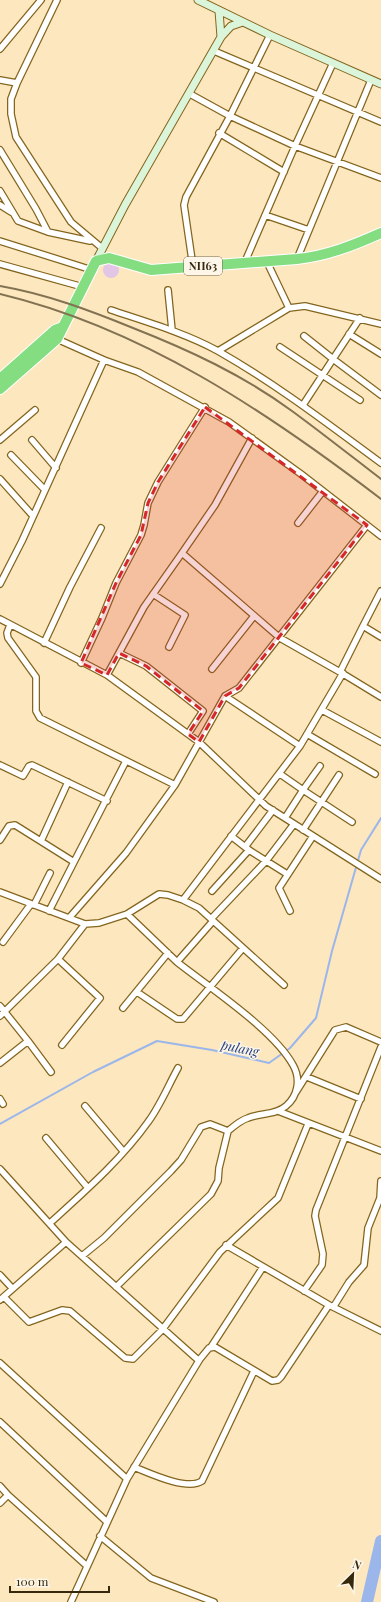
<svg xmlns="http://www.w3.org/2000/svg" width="381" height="1602" font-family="'Playfair Display',serif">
  <rect width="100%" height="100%" fill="#fce7bf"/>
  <path fill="#e3c6e6" d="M103 270a8 8 0 1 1 16 0a8 8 0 1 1-16 0Z"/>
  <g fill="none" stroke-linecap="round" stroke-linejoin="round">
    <path stroke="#9bb6ea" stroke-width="2" d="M0,1124L93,1072L157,1041L212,1050L269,1063L290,1048L316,1018L332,951L361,850L381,818"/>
    <path stroke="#9bb6ea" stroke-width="12" d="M367,1602L381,1541"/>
    <defs>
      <path id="street" d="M57,0L17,83L11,99V114L16,137L71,222L102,248
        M0,49L41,0
        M214,51L381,122
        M0,80L17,83
        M190,94L230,116L295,146L381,178
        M219,133L284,172
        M0,150L36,209L48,232L18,221L0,191
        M0,205L11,212
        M265,215L309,230
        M48,232L90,241
        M0,241L92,270
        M297,259L371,80
        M267,262L289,308L305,306L381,324
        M0,264L83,287
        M244,264L295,146L333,63
        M193,267L184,205L186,197L230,116L270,35
        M168,290L172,330
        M111,310C147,322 185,333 218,351C276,384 328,424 381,463
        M360,318L333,359L381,395
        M349,334L381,354
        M57,339L104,360L138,372L229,422L301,474L381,536
        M280,347L360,400
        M218,351L289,308
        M303,405L333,359L304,336
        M252,438L215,505L182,553L280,638L340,672
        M0,440L35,410
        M32,440L56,468
        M11,455L45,490
        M0,479L33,516
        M298,523L323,491
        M182,553L144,607L107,675L199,742L266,806L381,879
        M0,584L22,541L104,360
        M381,591L363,626L381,637
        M153,594L185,615L169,647
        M0,619L107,675
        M10,625L7,633L8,638L36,677V711L40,718L175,785L225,696
        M363,626L340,672L381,697
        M44,643L70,587L101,528
        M119,653L146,666L203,711L188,734
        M81,663L102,618L116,583L141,535L144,525L148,503L158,482L205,407
        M212,669L254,616
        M343,673L300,746L225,696L239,688L367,525
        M322,710L381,742
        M307,734L375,774
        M0,765L23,776L29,766L32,765L107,801
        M320,766L303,790L352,822
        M280,774L303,790L285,818
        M175,785L126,853L69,918L85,924L99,923L127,914L159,894L168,895L183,900L300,746
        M303,830L339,775
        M231,836L249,850L287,874
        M0,840L9,826L15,825L74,862L49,911
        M41,841L68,782
        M245,847L273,810
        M74,862L126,761
        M212,891L249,850
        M0,892L69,918
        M183,900L199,908L284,985
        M34,905L50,873
        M290,911L279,888L313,836
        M127,914L177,962L213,921
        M211,919L266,861L294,824
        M3,942L31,904
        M58,959L100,998L62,1045
        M137,992L177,1019H183L243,948
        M0,1006L28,1041L0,1063
        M123,1008L168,953
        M0,1016L58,959L85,924
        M28,1041L51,1072
        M307,1077L361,1099
        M296,1092L335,1030L346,1027L381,1042
        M0,1099L3,1104
        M85,1106L123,1151
        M278,1111L381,1151
        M46,1138L88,1188
        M0,1169L66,1242L197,1359H200L209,1348L215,1347L272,1381L278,1380L281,1377L329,1305L381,1331
        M50,1223C83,1193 122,1159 148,1122C160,1106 168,1086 178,1068
        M226,1245L329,1305
        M82,1256L104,1238L171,1171L181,1160L201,1127L210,1124L228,1131
        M0,1275L12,1288
        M116,1287L211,1194L218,1181L219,1168L228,1131C234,1126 241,1120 248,1118C260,1113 276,1115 286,1106C298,1096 301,1079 293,1065C274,1030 210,988 177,962
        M304,1291L322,1265L323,1254L315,1216L316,1210L381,1047
        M4,1297L29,1322L62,1310L70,1311L125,1358L133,1359L162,1330L220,1252L278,1198L308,1124
        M0,1300L66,1242
        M334,1306L349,1282L364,1265L368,1228L380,1198L381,1181
        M211,1347L263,1267
        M0,1363L127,1479
        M0,1422L107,1522
        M134,1467C149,1473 187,1491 202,1481L254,1371
        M0,1486L8,1495
        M0,1503L8,1495L87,1566
        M100,1536L151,1578L214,1602
        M71,1602L127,1479L200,1359"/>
      <path id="secondary" d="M198,0L270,35L381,84
        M219,11L221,37
        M96,261L125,205L221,37L231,26L243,22"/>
      <path id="highway" d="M0,379L55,330L63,327
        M0,389L57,339L96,261L109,258L151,270L297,259C327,256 354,245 381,233"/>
    </defs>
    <use href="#street" stroke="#84651e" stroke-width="8"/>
    <use href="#secondary" stroke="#84651e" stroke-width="9"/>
    <use href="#highway" stroke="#fff" stroke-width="12"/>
    <use href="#street" stroke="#fff" stroke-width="5.5"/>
    <use href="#secondary" stroke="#daf5d9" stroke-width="7"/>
    <use href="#highway" stroke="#84dd81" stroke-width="10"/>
    <path stroke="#837251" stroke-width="2" d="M0,286C46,294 89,310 133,328C189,350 243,375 292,411C322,433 351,456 381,479
      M0,294C142,328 266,411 381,499"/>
  </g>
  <path fill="#d62828" fill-opacity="0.2" stroke="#d62828" stroke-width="3" stroke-dasharray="8 5" stroke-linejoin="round" d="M205,407L367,525L239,688L225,696L199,742L188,734L203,711L146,666L119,653L107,675L81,663L116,583L141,535L148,503L158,482Z"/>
  <g text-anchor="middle" stroke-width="3" stroke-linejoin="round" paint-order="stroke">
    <rect fill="#fdf6e9" stroke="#72664e" stroke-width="1" x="184" y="257" width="38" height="18" rx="3"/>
    <g font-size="11" font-weight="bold" fill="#36280c">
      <text x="203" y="270">NH63</text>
    </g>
    <g font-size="13" font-style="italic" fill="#244280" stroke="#fdf6e9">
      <text transform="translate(240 1048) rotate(11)" y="5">pulang</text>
    </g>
  </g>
  <g transform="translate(353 1574) rotate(24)" stroke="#fdf6e9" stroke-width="3" paint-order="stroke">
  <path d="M0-3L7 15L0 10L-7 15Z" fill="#36280c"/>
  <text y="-6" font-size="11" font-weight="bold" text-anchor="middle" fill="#36280c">N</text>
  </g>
  <path d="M10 1586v6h99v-6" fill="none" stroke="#36280c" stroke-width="2"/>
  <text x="16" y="1586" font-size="12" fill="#36280c" stroke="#fdf6e9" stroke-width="3" paint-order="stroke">100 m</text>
</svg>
